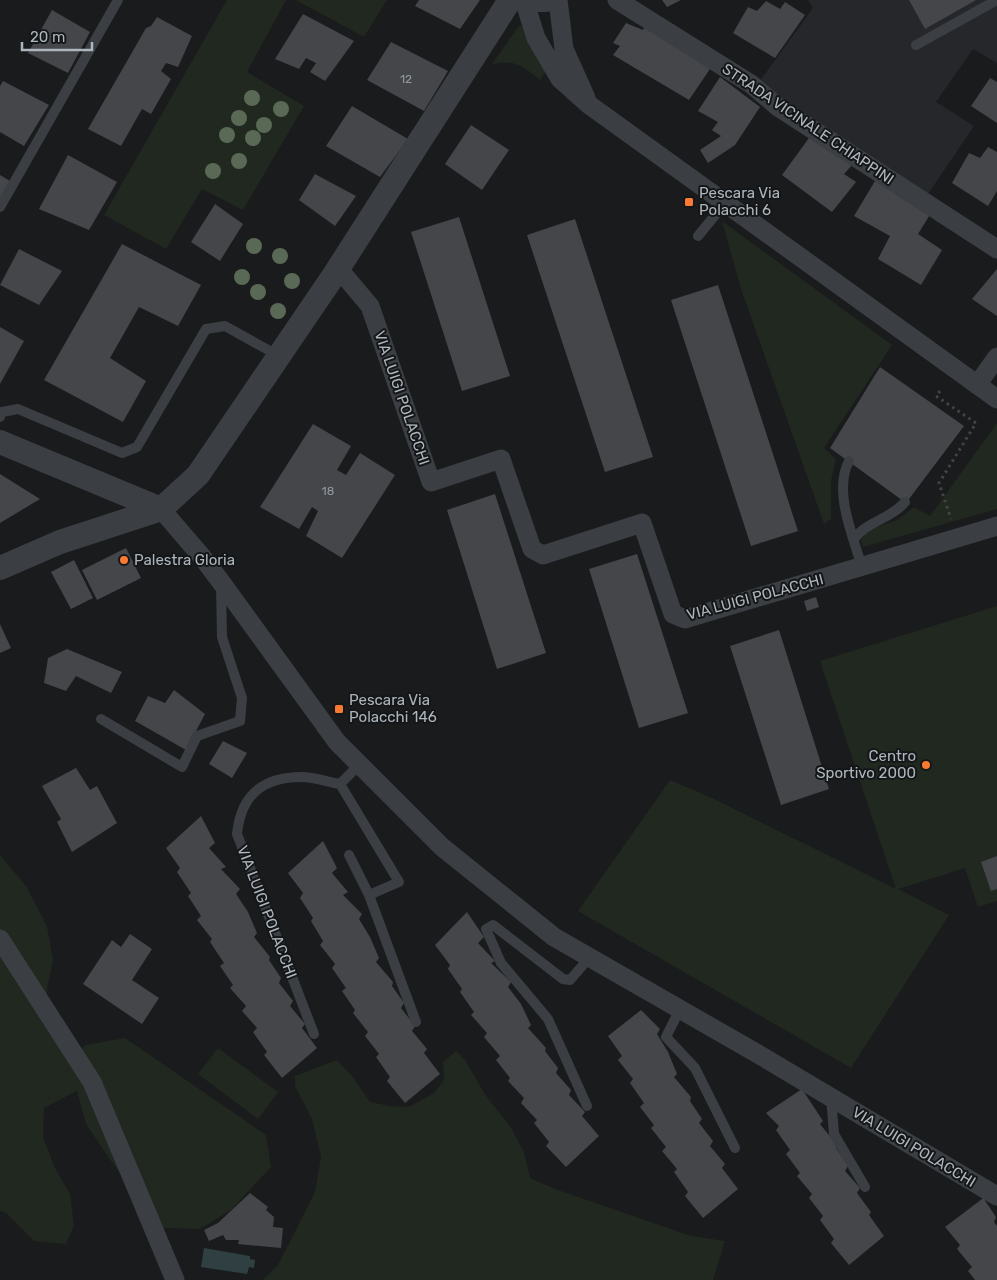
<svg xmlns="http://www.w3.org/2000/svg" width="997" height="1280" font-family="Rubik,sans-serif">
  <rect width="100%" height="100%" fill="#1a1b1d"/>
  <path fill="#26272a" d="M808,0H997V63L973,49L936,102L974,126L924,200L759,82L813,8Z"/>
  <path fill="#21281f" d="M227,0H286L247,72L304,106L243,210L202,189L166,249L104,215Z
    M296,0H387L364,37Z
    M524,24L550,65L540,80C521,65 517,60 492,64L518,27Z
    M722,221L892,345L824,448L836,459L831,481V519L824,524L741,289Z
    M997,423V509L863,547L860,536L866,531L897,520L914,507L930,516Z
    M997,606V901L978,907L965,868L898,889L949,915L851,1068L578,911L670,780L712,798L896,889L820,661Z
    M0,855L26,886L47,926L53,960L47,989L48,1031L73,1060L85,1045L125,1038L266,1135L271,1167L231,1210L200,1229L162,1228L111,1161L86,1124L77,1091L44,1108L43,1137L55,1168L70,1194L74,1226L66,1244L34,1241L6,1213L0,1211Z
    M218,1048L278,1092L258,1119L198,1074Z
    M456,1051L465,1060L486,1096L510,1126L524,1152L530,1178L558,1190L691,1236L725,1241L713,1280H263L278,1265L315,1192L321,1157L312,1119L295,1086V1076L337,1060L353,1077L370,1102L390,1106L409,1107L434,1093L444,1080L443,1062Z"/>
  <path fill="#2f3f42" d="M204,1248L250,1256V1259L255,1260L254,1268L249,1267L247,1274L201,1267Z"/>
  <path fill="#44464a" d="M419,0H480L460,29L415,6Z
    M662,0H681L667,7Z
    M909,0H976L925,29Z
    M766,1L780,9L785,2L805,15L775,58L733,33L748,7L757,11Z
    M52,10L90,32L68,73L28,53Z
    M303,14L354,41L325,81L310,72L316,63L306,58L299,69L275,59Z
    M157,17L192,36L178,67L166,63L161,71L171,79L151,114L142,109L121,146L88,129L146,28L151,26Z
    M626,23L643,30L645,26L712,66L689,100L613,55L620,46L613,43Z
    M391,42L448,71L424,111L367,80Z
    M720,77L760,107L735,145L708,163L700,150L721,136L712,130L718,122L698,111Z
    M990,78L997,82V123L971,106Z
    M3,81L49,105L24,146L0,132V86Z
    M352,106L408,139L380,177L326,146Z
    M471,125L509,150L482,190L445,164Z
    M809,138L854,163L844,174L856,182L832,212L782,175Z
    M988,147L997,152V191L988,206L952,183L969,153L980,158Z
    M68,155L117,182L89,230L39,209Z
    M315,174L356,196L335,226L299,200Z
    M0,175L10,181L0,199Z
    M878,176L931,213L918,234L942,250L921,285L878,259L890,236L854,216Z
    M215,204L243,224L220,261L191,242Z
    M459,217L510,376L462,391L411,232Z
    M575,219L653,457L605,472L527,235Z
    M122,244L201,285L178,326L139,307L110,358L146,381L123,422L44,380Z
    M19,249L62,271L39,305L0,285Z
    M997,269V316L972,299Z
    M718,285L798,531L751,546L671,300Z
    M0,327L24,341L0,384Z
    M880,367L964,426L906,503L830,448Z
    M313,424L351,446L337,470L346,475L360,453L395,475L342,558L306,536L318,511L312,507L299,529L260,507Z
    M0,474L40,499L0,523Z
    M495,494L546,653L497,669L447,510Z
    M126,548L141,578L97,600L82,570Z
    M637,554L688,713L639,728L589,569Z
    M74,560L93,598L71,609L51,572Z
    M816,597L819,607L807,611L804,601Z
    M0,624L11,648L0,653Z
    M779,630L829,789L781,805L730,646Z
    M67,649L122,672L111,693L76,676L66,691L44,683L48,658Z
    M174,690L205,714L186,750L135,721L148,696L165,703Z
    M223,741L247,753L232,778L209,764Z
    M76,768L90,790L97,786L117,823L72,852L57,822L61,819L42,786Z
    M201,816L215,843L209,848L226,867L221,869L240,889L236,894L248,912L257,933L254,937L270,957L269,960L281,978L279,983L293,1001L290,1006L305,1024L302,1028L317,1048L282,1078L264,1055L267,1052L253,1032L257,1028L242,1011L246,1006L230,988L233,985L220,966L224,963L210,942L212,939L197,920L201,916L188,896L191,893L177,872L180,868L166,848Z
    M323,841L337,868L332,873L348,892L343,895L362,914L359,919L370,937L379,958L376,962L393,982L392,986L404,1003L401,1008L415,1026L412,1031L427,1049L424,1053L440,1074L405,1103L387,1081L390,1077L376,1057L379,1054L365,1036L368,1032L353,1013L355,1010L342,991L346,988L332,968L335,964L320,945L323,941L311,921L313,918L300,898L303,893L288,873Z
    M997,856V889L991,891L981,862Z
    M467,912L484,937L478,943L495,961L491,963L511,982L508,987L521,1004L531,1025L528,1028L546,1048L545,1051L558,1068L556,1073L571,1090L569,1095L585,1112L582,1116L599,1136L566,1167L546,1146L549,1142L534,1123L537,1120L521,1103L524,1098L508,1081L510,1078L496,1060L500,1056L484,1037L487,1033L471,1015L474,1012L460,992L462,989L448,969L450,965L435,945Z
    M130,934L152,949L132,980L159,998L142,1024L83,984L112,940L121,947Z
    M641,1010L660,1029L657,1034L668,1052L677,1074L674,1077L691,1097L690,1101L702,1119L699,1123L713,1141L710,1146L725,1164L722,1168L738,1189L703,1218L685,1196L688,1192L674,1172L677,1169L662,1151L666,1147L651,1128L654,1125L640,1107L644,1103L630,1083L633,1079L618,1060L622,1056L608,1036Z
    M802,1089L823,1121L820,1124L837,1145L836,1148L848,1166L845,1171L860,1188L857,1193L871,1212L869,1215L884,1236L849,1265L831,1243L834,1239L820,1220L823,1216L809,1198L812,1194L797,1176L800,1173L786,1154L790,1150L776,1130L779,1126L766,1113Z
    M250,1193L268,1207L266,1210L274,1217L273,1227L283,1228L281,1248L238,1244L239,1240H226L223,1235L209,1241L204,1230L218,1223Z
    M986,1196L984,1199L996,1217L994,1222L997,1226V1280H975L968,1271L972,1267L957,1249L960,1245L945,1227Z"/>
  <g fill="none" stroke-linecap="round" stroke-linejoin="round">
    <path stroke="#414549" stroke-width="3" stroke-dasharray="2.5 4" stroke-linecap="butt" d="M940,391L936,396L976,423L939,483L951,519"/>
    <path stroke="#3b3e42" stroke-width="10" d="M916,45L997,0
      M0,207L118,0
      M698,236L726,202
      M0,417L2,412L18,409L122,453L137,447L206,329L225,326L279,356
      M849,461C833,491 853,536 862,567
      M854,539C867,521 891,519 905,502
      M101,719L182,767L197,736L240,721L242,698L222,637L221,585
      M360,764L340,784L399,882L369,895L416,1022
      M349,855L369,895
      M680,1009L666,1037L695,1068L735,1148
      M314,1034L237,834C241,795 262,777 302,777C314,777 328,782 340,784
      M831,1097L834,1134L865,1187
      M587,1106L548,1019L501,963L486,929L493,925L563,979L570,980L590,957"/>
    <path stroke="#3b3e42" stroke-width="19" d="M524,0L536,38L560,79L588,104L997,399
      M558,0L564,49L586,98
      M617,0L751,84L778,107L997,249
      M338,268L370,306L431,482L501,459L532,549L543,555L642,523L673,614L685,619L997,526
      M977,385L997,357
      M161,509L203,558L221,582L337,742L442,847L554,937L758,1054L997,1196
      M0,939L92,1082L175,1280"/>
    <path stroke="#3b3e42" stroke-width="24" d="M525,0H546
      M0,442L161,509
      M0,568L60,542L161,509L198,475L334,275L510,0"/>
  </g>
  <g fill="#596955">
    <circle cx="252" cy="98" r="8"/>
    <circle cx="281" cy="109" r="8"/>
    <circle cx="239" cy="118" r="8"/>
    <circle cx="264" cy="125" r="8"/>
    <circle cx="227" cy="135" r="8"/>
    <circle cx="253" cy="138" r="8"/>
    <circle cx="239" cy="161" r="8"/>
    <circle cx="213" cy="171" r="8"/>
    <circle cx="254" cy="246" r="8"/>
    <circle cx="280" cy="256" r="8"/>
    <circle cx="242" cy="277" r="8"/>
    <circle cx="292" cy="281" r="8"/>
    <circle cx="258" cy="292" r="8"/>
    <circle cx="278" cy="311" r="8"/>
  </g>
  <g fill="#fa7a34" stroke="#151618" stroke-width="2">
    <rect x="684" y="197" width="10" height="10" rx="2.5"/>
    <circle cx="124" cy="560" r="5"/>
    <rect x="334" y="704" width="10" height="10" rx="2.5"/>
    <circle cx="926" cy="765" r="5"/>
  </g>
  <g text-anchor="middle" stroke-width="4" stroke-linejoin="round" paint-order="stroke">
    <g font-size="12" fill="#929aa0">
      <text x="406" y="83">12</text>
      <text x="328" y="495">18</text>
    </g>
    <g font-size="15" fill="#acb6bc" stroke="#151618">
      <text transform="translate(808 124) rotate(34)" y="5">STRADA VICINALE CHIAPPINI</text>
      <text transform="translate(402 398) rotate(71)" y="5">VIA LUIGI POLACCHI</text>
      <text transform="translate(755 597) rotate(-15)" y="5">VIA LUIGI POLACCHI</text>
      <text transform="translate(267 912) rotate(69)" y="5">VIA LUIGI POLACCHI</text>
      <text transform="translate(914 1147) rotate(31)" y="5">VIA LUIGI POLACCHI</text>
    </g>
    <g font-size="15" fill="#acb6bc" stroke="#151618" text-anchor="start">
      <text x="699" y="198">Pescara Via<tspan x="699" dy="17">Polacchi 6</tspan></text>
      <text x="134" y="565">Palestra Gloria</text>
      <text x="349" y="705">Pescara Via<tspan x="349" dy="17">Polacchi 146</tspan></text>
      <text x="916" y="761" text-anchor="end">Centro<tspan x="916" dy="17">Sportivo 2000</tspan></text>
    </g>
  </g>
  <path d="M22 42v8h70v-8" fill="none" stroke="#acb6bc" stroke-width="2.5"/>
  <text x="30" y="42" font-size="15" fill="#acb6bc" stroke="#151618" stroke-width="4" paint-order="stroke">20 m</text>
</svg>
